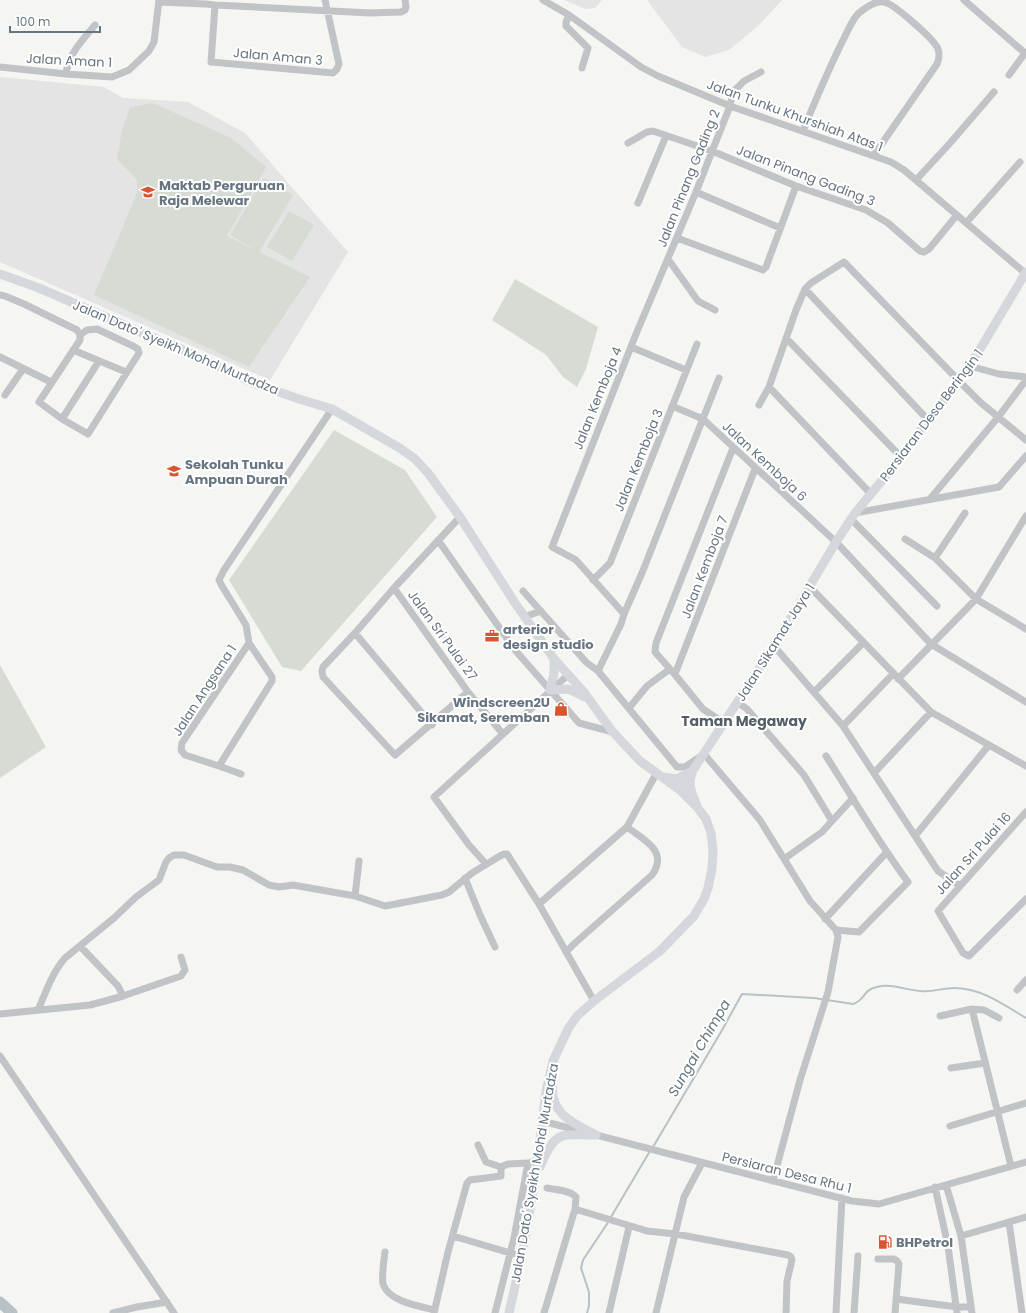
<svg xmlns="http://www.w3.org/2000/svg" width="1026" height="1313" font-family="Poppins,sans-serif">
  <rect width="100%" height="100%" fill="#f5f5f2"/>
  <path fill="#e3e4e3" d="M564,0H602L595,8L585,9Z
    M647,0H782L759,25L729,50L705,57L682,47Z
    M0,77L104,87L123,98L188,102L245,133L348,252L270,380L0,262Z"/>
  <path fill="#d6dcd3" d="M153,103L231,138L266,167L227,236L256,250L230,235L264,178L293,195L259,252L310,277L249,367L94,295L137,193V180L117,159L122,130L130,107Z
    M289,211L314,225L292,261L267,247Z
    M515,279L598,327L586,369L577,387L563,377L546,355L492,320Z
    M334,430L405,470L437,517L301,671L282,667L229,580Z
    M0,665L46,747L0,778Z"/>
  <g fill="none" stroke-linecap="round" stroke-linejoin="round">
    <path stroke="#b7c2c6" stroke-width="2" d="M653,1147L721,1032L742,994L814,998L853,1004C866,1000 862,990 877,987C891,983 905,990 920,991C933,993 944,987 956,988C983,989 1004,1005 1026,1018
      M611,1217L650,1151
      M587,1313L589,1306V1292L581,1268L583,1260L609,1221"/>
    <path stroke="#b7c2c6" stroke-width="11" d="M0,1302L12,1313"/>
    <path stroke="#c0c4c7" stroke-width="7" d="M543,0L569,15L641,67L658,76L730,106L891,162L904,170L1025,273
      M964,0L1026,54
      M159,2L206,4L215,5L370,13L401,12L405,10L406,7L405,0
      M215,5L211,62L333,73L337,69L339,64L325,0
      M569,15L566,22V26L588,48L582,68
      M0,67L66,74L112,77L129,70L149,51L154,42L159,0
      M66,74C68,54 83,40 95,25
      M1009,75L1025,53
      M803,131C815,101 828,71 842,42C847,33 852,19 859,13C865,8 876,0 884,2C893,3 935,40 938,49C940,54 939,59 937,64L874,155
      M628,143L647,132L653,131L712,151L796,186L866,210L888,223L920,251L924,252L929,249L957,215
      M916,180L951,142L994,92
      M696,192L780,228
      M638,203L666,136
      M966,223L1020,162
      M677,238L763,270L766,267L796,186
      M668,259L698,301L715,310
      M805,289L928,420
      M0,295L5,296L24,304L77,330L80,335
      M97,329L133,346L138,349L139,353L88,434L62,419L39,402L80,340V335L87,330Z
      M786,338L901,457
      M631,347L686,370
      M73,350L126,372
      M0,357L51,382
      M970,366L999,374L1026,377
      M769,387L871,494
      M5,395L23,369
      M759,405L769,387L796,310L805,289L811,283L844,262L959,381L980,402L1026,440
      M672,406L703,419L836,542L931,644L1026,702
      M62,419L99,361
      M930,499L999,416L1026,380
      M855,513L999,487L1026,456
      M460,517L394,588L355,633L323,667L322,671L323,677L395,755L468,692
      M851,519L937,606
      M905,539L935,558L976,599L1026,629
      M438,540L515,650L579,723L613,732
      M935,558L965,513
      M593,580L610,563L697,344
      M810,587L931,712L1026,766
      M394,588L468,692L503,734
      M523,591L586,662L598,671L677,767H685L704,754L760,820L810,901L836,930L838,937L828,992L800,1080L773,1181
      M624,614L642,573L719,378
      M524,617L541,611
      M355,633L432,725
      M774,646L843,726L938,871L959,885
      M598,671L621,624L624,614L576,560L552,547L636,334L696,192L730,106L733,92L744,81L761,72
      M672,671L703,709L724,723
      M675,674L755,469
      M898,679L976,599L1026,516
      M814,692L863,643
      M737,702L747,709L804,775L832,821
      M629,708L647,686L670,669L655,652L656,643L733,448
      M843,726L893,674
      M826,756C853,798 878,842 908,882L859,932L836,930
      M219,766L272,681V677L249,643L246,625L222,586L219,580L224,570L332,409
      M874,773L931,712
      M241,774L219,766L185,755L181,750L182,743L249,643
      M1026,812L938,911L963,953L969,956L1026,899
      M915,836L989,745
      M784,859L822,832L853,798
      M486,864L469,845L434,797L568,675
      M465,878L480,915L495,947
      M355,896L359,861
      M539,904L627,827L656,774
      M825,919L886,853
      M80,946L118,986L123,996
      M566,952L575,943L652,875C669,851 644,840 627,827
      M1017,990L1026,980
      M972,1009L1011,1166
      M38,1010C46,992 52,973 65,958L114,918L136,897L159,880L166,862L169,858L174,855H184L217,867H230L243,870L269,885L279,887L293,885L355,896L385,906L442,895L449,892L472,873L500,856L504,854H507L539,904L594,1001
      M0,1014L90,1005L120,997L181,976L185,970L181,957
      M940,1016L972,1009L984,1010L999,1018
      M0,1056L174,1313
      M951,1068L985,1063
      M542,1121L852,1201L879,1204L1026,1162
      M950,1126L1026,1103
      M478,1145L486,1162L501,1167
      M946,1185L961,1236L972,1313
      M935,1187L948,1246L957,1313
      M575,1209L647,1231L676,1234L788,1255L791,1257L792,1260L787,1281L786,1313
      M1009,1222L1022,1313
      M453,1236L510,1253L522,1255
      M961,1236L1026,1217
      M385,1252C384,1259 382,1278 383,1284C389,1302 419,1306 435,1310
      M878,1259H894L897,1261L899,1264L895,1313
      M896,1299L957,1307H971
      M113,1313L137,1307L167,1302
      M434,1313L448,1252L467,1183L470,1180L501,1176V1167L508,1164L528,1163L538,1160
      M495,1313L514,1238L528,1163
      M544,1313L575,1209L576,1197C570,1190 556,1190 547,1188
      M609,1313L629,1227
      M656,1313L684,1197L702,1163
      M836,1313L842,1198
      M854,1313L858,1256"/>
    <path stroke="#d4d8dc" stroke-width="9" d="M0,274L39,288L161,341L177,347L253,383L299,399L332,409L398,447L414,458L428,473L460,517L515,603L554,659L583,691L612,731L640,761L680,790L697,807L706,819L711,833L713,851L712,869L708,888L704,899L694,916L660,951L594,1001L577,1016L568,1029L553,1061L546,1091L536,1174L522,1255L509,1313
      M554,659V674L550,690L568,689L585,697
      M692,774C687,785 693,795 697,806
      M663,777L677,779L690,772
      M680,790L774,646L836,542L855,513L885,477L970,366L1026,272
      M553,1082C548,1113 573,1123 596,1135
      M540,1167C545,1156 550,1141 562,1136C568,1134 587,1135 594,1135"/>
  </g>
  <defs>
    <symbol id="university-bare" viewBox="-9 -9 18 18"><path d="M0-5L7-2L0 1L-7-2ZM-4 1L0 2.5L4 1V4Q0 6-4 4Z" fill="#d65630" stroke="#fff" stroke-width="2.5" paint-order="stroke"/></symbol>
    <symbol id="school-bare" viewBox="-9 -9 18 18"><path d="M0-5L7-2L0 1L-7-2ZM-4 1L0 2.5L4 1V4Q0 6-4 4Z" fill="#d65630" stroke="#fff" stroke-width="2.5" paint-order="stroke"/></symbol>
    <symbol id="office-bare" viewBox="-9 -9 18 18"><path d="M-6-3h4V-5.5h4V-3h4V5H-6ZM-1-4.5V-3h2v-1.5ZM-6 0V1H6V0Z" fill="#d65630" stroke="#fff" stroke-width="2.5" paint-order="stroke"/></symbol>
    <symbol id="shop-bare" viewBox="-9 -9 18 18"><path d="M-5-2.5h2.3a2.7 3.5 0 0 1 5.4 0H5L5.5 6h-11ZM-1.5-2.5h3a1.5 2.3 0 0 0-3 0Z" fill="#d65630" stroke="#fff" stroke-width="2.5" paint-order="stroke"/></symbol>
    <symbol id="fuel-bare" viewBox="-9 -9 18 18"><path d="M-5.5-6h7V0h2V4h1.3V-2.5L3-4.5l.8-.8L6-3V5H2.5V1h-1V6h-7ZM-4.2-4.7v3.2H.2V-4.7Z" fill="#d65630" stroke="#fff" stroke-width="2.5" paint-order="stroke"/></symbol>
  </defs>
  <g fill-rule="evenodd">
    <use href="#university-bare" x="138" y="182" width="20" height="20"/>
    <use href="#school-bare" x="164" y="461" width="20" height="20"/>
    <use href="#office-bare" x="482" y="626" width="20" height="20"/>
    <use href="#shop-bare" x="551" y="699" width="20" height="20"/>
    <use href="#fuel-bare" x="875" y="1232" width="20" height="20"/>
  </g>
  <g text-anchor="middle" stroke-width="4" stroke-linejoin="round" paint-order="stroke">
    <g font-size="13" fill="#667581" stroke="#fff">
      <text transform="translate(278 56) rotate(5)" y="5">Jalan Aman 3</text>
      <text transform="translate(69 60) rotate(3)" y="5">Jalan Aman 1</text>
      <text transform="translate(795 115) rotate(20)" y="5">Jalan Tunku Khurshiah Atas 1</text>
      <text transform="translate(806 175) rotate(21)" y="5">Jalan Pinang Gading 3</text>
      <text transform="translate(688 178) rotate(-68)" y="5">Jalan Pinang Gading 2</text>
      <text transform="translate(176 347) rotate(23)" y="5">Jalan Dato' Syeikh Mohd Murtadza</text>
      <text transform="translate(597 398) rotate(-68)" y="5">Jalan Kemboja 4</text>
      <text transform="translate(931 415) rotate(-53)" y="5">Persiaran Desa Beringin 1</text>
      <text transform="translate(638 460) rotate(-68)" y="5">Jalan Kemboja 3</text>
      <text transform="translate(765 461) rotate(43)" y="5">Jalan Kemboja 6</text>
      <text transform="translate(704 567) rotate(-69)" y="5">Jalan Kemboja 7</text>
      <text transform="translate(443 635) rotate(54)" y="5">Jalan Sri Pulai 27</text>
      <text transform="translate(775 642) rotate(-58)" y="5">Jalan Sikamat Jaya 1</text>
      <text transform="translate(204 690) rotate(-57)" y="5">Jalan Angsana 1</text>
      <text transform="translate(973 853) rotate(-48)" y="5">Jalan Sri Pulai 16</text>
      <text transform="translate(787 1172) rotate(14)" y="5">Persiaran Desa Rhu 1</text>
      <text transform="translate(534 1173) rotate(-80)" y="5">Jalan Dato' Syeikh Mohd Murtadza</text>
    </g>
    <g font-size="13" font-weight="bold" fill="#667581" stroke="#fff" text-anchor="start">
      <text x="159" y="190">Maktab Perguruan<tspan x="159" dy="15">Raja Melewar</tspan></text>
      <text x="185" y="469">Sekolah Tunku<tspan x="185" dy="15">Ampuan Durah</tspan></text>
      <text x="503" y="634">arterior<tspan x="503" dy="15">design studio</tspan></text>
      <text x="550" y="707" text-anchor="end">Windscreen2U<tspan x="550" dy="15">Sikamat, Seremban</tspan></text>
      <text x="896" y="1247">BHPetrol</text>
    </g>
    <g font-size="14" font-weight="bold" fill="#535e66" stroke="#fff">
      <text x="744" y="726">Taman Megaway</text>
    </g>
    <g font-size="14" font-style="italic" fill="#62777e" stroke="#fff">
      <text transform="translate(699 1048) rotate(-60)" y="5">Sungai Chimpa</text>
    </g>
  </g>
  <path d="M10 26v6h90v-6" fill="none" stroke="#667581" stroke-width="2"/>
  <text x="16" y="26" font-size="12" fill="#667581" stroke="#ffffff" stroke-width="3" paint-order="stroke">100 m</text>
</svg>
